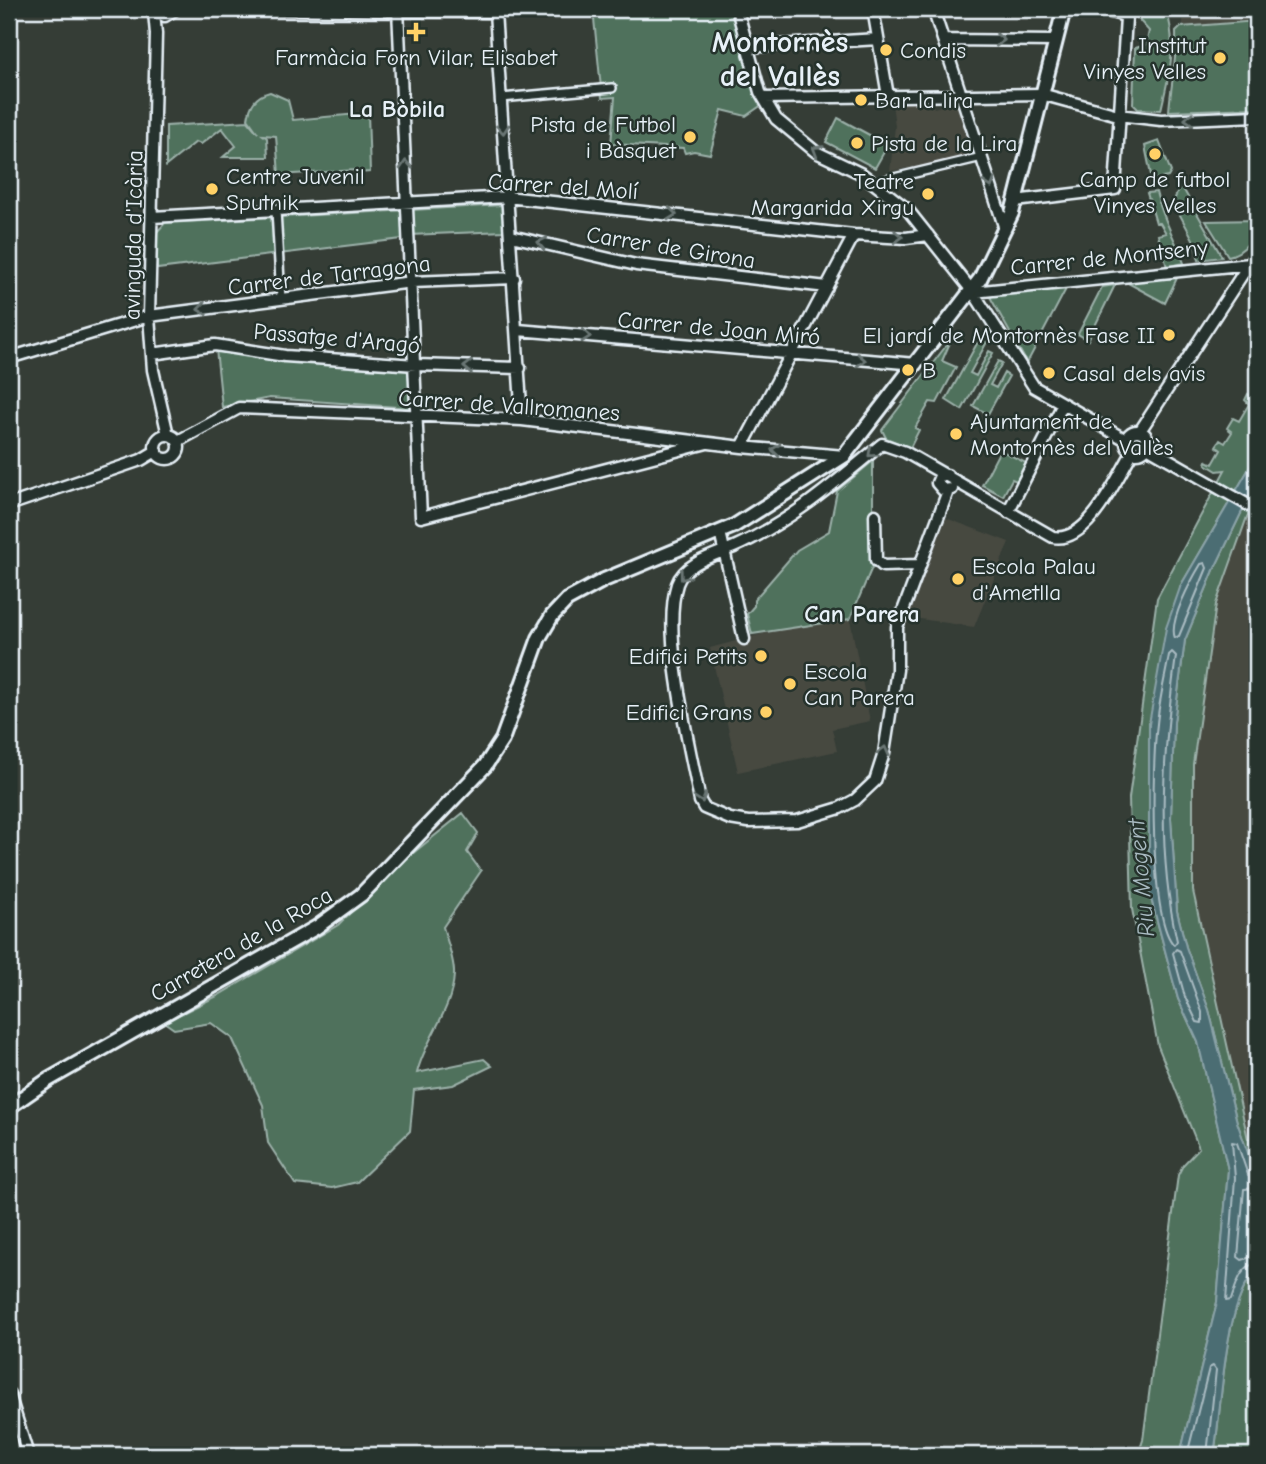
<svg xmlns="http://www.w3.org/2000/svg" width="1266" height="1464" font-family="'Comic Neue',sans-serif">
  <rect width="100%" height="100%" fill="#353d36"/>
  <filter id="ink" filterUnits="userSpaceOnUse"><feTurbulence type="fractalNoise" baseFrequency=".0143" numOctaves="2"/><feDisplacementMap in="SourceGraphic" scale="14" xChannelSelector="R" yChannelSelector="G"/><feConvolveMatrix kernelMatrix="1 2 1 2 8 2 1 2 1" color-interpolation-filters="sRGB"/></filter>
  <g filter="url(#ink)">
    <path fill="#474941" d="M1183,9H1257V108L1183,111Z
      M956,102L973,158L890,171L895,126L892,103H932L934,108Z
      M1257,498V1153L1252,1140H1248L1193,891V763L1216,604L1247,517Z
      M946,518L1009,542L974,627L907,617Z
      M850,619L870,721L832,729L837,751L738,772L710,648L773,631Z"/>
    <path fill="#50715c" stroke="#9cb1aa" stroke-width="2" d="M593,9H737L766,102L746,116L722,110L710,154L694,151L685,153L683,148L611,144L615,97L602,98Z
      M1138,9H1166C1178,45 1169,74 1161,110L1138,109L1133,104L1135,48L1146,45L1149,31L1140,21Z
      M1257,21V108L1169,111C1171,84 1177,59 1176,32L1181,27Z
      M270,92L288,100L293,120L368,113L370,172L357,173L356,170L279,175L276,136L263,135L267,138L268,157H223L236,146L222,128L201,144L196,142L166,166V126L248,121L258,133L248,119C250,105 255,96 270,92Z
      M838,118L888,145L875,168L826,142Z
      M1159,141L1171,172L1168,177L1152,180L1145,146Z
      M1181,185L1222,257L1199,260L1194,241L1173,202Z
      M1156,192C1162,217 1175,239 1184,263L1167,267L1158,235L1166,233L1160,223H1156L1147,193Z
      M503,205L505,231L409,235L402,239L157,269L156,233L165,223Z
      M1257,220C1257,236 1244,253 1228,256L1206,221Z
      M1177,278L1165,303L1126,282Z
      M1115,285L1088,340L1078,334L1102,287Z
      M1067,287L1027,363L989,295Z
      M952,338L942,361L956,367L937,403L930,402L915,428L919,430L910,448L886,438L882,430Z
      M980,338L987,342L970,373L976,376L989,351L993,353L962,410L946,400Z
      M216,349L263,354L269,360L409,368L412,408L270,398L222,407Z
      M998,361L1002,363L990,385L996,388L1004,373L1009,376L988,414L973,406Z
      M1257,391V455L1181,585L1149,724V891L1178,999L1198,1042L1228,1170L1217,1302L1180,1455H1138L1143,1440L1178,1175L1183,1165L1199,1148L1158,1046L1132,909L1129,798L1157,598L1225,470L1217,471L1206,464L1207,461L1213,464L1221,450L1216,446L1220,440L1225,443L1232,432L1227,428L1233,418L1239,421L1249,404L1245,400L1248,394L1253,397Z
      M1000,450L1028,464L1019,482L1012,479L1003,496L982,485Z
      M873,461V565L850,619L752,634L747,614L754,606V600L797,550L829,531L837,491Z
      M1257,480V498L1247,517L1216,604L1193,764V891L1248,1139H1252L1257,1153V1455H1214C1223,1403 1222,1307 1257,1268L1255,1173L1237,1122L1209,1010L1186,947L1177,911L1171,818L1174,722L1185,640L1214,570Z
      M463,813L478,833L467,852L481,871L443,927C447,941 455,961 454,975C452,1011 425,1039 417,1073L484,1059L492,1066L453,1085L414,1090L410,1131L357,1182L332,1188L295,1184L268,1143L263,1105L232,1038L211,1023L174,1029L164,1022L217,996L338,925L402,862Z"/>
    <path fill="#4c6d73" stroke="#8aa2a8" stroke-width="2" d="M1257,455V480L1214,570L1185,640L1174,722L1171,818L1177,911L1186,947L1209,1010L1237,1122L1255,1173L1257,1268C1222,1307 1223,1402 1214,1454L1180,1455L1217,1302L1228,1170L1198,1042L1178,999L1149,891V724L1166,628L1181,585Z"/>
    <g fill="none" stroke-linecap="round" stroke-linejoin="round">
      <path stroke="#aabcc3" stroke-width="2" d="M1205,563L1207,568L1179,636L1175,638C1168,622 1192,579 1201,564Z
        M1172,652L1176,656C1163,750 1156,848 1177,941L1174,945C1149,920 1152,762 1157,724C1159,701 1165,678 1169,655Z
        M1176,949L1180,951L1202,1012V1023L1197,1022L1185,997L1173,953Z
        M1257,1179L1248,1175L1237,1143L1232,1142L1235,1178L1226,1301L1231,1300C1236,1286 1240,1266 1257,1263
        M1257,1188L1244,1189L1238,1257L1242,1260L1257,1255
        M1187,1455L1209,1368L1213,1366L1216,1370L1207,1455"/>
      <defs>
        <path id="pedestrian" d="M1096,9L1126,18
          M501,98L612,88
          M873,183L982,157
          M276,210L281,299"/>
        <path id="minor" d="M151,9L165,16L176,9
          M275,9L495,12L544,9
          M398,9L421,517L707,443
          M737,9L760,92L776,119L816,152L862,174L907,209L973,292L1034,387L1126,440
          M873,9L888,96
          M933,9L1005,229
          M154,12L156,34L149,316L153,370L168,435
          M495,12L522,420
          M945,40L1055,41
          M748,47L878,39
          M764,98L1041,94L1118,115L1161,120L1257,116
          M1015,201L1115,189L1126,18
          M152,217L507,197L854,235L906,238L928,235
          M511,236L636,265L827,287
          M973,292L1250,264
          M518,330L916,364
          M152,354L215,345L285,356L416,365L520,368
          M9,358L149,316L412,282L514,278
          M1126 442a11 11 0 1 1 22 0a11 11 0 1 1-22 0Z
          M1140,431L1257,252
          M155 447a12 12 0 1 1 24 0a12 12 0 1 1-24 0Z
          M178,441L239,408L522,420L742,447L844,456
          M742,447L854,235
          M1147,447L1257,510
          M947,475L940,476L937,483L943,490L952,489
          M948,491L897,627V670L884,753L875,781L855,800L840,808L797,821L748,822L730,819L704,808L700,801C690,747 661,634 677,584C684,563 715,555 734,547C789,523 836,482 882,444L905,452L1053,537C1088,544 1116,479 1132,453
          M9,505L141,460L156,451
          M1008,512L1063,404
          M875,515L876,560L883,566L920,565
          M720,532L744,639
          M9,1394L28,1455"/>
        <path id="tertiary" d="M9,1107L48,1080L317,927L361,895L485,766L502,740L539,638L552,616L567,600L604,580L734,526L844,456L980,279L1012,213L1064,9"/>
      </defs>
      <use href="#pedestrian" stroke="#e8f1f8" stroke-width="12"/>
      <use href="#minor" stroke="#e8f1f8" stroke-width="15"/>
      <use href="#tertiary" stroke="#e8f1f8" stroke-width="18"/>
      <use href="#pedestrian" stroke="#26332d" stroke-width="7"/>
      <use href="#minor" stroke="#26332d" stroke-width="10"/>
      <use href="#tertiary" stroke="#26332d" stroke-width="12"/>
    </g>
    <defs><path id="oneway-chevron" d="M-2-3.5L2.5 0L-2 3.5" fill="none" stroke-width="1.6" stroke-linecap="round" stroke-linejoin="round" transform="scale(1.75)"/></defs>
    <g stroke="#6a7674">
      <use href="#oneway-chevron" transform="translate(1000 40) rotate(1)"/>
      <use href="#oneway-chevron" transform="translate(1189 119) rotate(177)"/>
      <use href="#oneway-chevron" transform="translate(503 129) rotate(86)"/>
      <use href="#oneway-chevron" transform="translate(817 150) rotate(-148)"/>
      <use href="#oneway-chevron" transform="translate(406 165) rotate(-93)"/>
      <use href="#oneway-chevron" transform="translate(990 183) rotate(73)"/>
      <use href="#oneway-chevron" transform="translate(672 214) rotate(6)"/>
      <use href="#oneway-chevron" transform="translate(898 237) rotate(2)"/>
      <use href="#oneway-chevron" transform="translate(542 243) rotate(-167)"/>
      <use href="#oneway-chevron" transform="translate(202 309) rotate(173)"/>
      <use href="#oneway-chevron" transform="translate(586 336) rotate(5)"/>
      <use href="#oneway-chevron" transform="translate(861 360) rotate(4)"/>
      <use href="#oneway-chevron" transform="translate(468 367) rotate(-179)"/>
      <use href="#oneway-chevron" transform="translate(776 450) rotate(-175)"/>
      <use href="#oneway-chevron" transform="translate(872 453) rotate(138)"/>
      <use href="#oneway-chevron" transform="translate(684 576) rotate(127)"/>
      <use href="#oneway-chevron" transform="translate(884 751) rotate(-77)"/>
      <use href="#oneway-chevron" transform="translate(701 798) rotate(71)"/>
    </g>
  </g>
  <g fill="#ffd166" stroke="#26332d" stroke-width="2.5">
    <path d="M412.5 21.5h7v7h7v7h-7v7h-7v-7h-7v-7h7z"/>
    <circle cx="886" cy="50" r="7"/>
    <circle cx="1220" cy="58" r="7"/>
    <circle cx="861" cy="100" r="7"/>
    <circle cx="690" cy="137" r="7"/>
    <circle cx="857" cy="143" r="7"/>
    <circle cx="1155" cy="154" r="7"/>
    <circle cx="212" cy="189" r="7"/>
    <circle cx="928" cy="194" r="7"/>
    <circle cx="1169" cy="335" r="7"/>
    <circle cx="908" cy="370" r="7"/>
    <circle cx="1049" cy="373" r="7"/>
    <circle cx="956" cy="434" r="7"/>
    <circle cx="958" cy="579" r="7"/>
    <circle cx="761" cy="656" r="7"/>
    <circle cx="790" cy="684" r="7"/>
    <circle cx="766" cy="712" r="7"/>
  </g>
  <g text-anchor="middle" stroke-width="5" stroke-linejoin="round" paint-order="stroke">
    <g font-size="23" fill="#e8f1f8" stroke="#26332d" text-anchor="start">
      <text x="1206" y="53" text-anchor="end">Institut<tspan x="1206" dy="26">Vinyes Velles</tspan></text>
      <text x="900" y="58">Condis</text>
      <text x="416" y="65" text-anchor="middle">Farmàcia Forn Vilar, Elisabet</text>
      <text x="875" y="108">Bar la lira</text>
      <text x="676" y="132" text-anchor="end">Pista de Futbol<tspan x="676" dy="26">i Bàsquet</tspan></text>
      <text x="871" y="151">Pista de la Lira</text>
      <text x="226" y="184">Centre Juvenil<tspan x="226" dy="26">Sputnik</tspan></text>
      <text x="1155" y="187" text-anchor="middle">Camp de futbol<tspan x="1155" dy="26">Vinyes Velles</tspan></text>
      <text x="914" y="189" text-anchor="end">Teatre<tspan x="914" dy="26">Margarida Xirgu</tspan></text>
      <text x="1155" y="343" text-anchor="end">El jardí de Montornès Fase II</text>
      <text x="922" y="378">B</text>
      <text x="1063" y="381">Casal dels avis</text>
      <text x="970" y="429">Ajuntament de<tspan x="970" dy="26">Montornès del Vallès</tspan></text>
      <text x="972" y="574">Escola Palau<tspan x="972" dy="26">d'Ametlla</tspan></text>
      <text x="747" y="664" text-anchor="end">Edifici Petits</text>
      <text x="804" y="679">Escola<tspan x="804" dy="26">Can Parera</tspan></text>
      <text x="752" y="720" text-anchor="end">Edifici Grans</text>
    </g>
    <g font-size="23" fill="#e8f1f8" stroke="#26332d">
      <text transform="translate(563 186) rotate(4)" y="8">Carrer del Molí</text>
      <text transform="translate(133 235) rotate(-89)" y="8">avinguda d'Icària</text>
      <text transform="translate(671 247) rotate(9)" y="8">Carrer de Girona</text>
      <text transform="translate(1109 257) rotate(-6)" y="8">Carrer de Montseny</text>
      <text transform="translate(329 275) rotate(-7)" y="8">Carrer de Tarragona</text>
      <text transform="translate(719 328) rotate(5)" y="8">Carrer de Joan Miró</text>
      <text transform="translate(337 338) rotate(5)" y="8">Passatge d'Aragó</text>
      <text transform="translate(509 405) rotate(4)" y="8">Carrer de Vallromanes</text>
      <text transform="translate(241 944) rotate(-30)" y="8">Carretera de la Roca</text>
    </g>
    <g font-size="24" font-weight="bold" fill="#e8f1f8" stroke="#26332d">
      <text x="397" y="117">La Bòbila</text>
      <text x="862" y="622">Can Parera</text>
    </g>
    <g font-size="24" font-style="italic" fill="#aabcc3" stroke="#26332d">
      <text transform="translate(1141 878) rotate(-95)" y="8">Riu Mogent</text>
    </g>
    <g font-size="30" font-weight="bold" fill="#e8f1f8" stroke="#26332d">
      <text x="780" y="52">Montornès<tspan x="780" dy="34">del Vallès</tspan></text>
    </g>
  </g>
  <rect width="1266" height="1464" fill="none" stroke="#26332d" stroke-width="35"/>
  <rect x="18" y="18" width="1231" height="1429" fill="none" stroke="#e8f1f8" stroke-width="2.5" filter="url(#ink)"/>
</svg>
